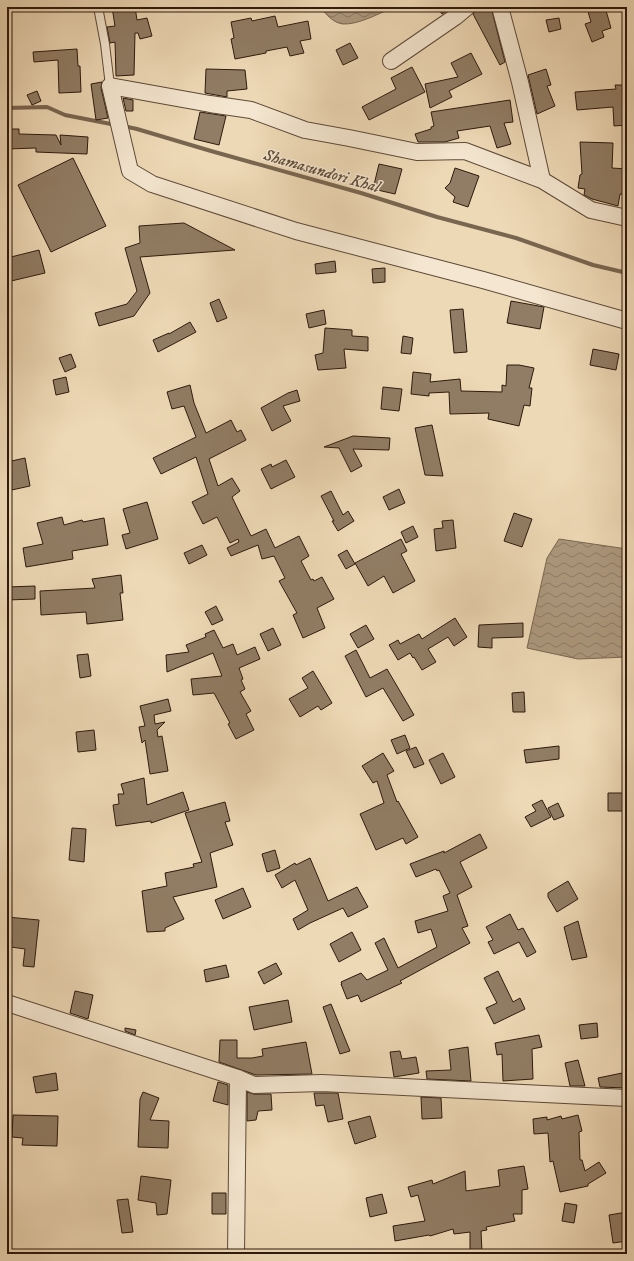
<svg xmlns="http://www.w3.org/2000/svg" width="634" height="1261" font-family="'IM FELL DW Pica',serif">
  <defs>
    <pattern id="water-waves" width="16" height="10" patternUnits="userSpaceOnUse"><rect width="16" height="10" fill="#ac987d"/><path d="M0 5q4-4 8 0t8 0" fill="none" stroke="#8c7b65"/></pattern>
  </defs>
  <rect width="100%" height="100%" fill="#eed9b6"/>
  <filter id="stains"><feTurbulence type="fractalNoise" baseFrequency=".005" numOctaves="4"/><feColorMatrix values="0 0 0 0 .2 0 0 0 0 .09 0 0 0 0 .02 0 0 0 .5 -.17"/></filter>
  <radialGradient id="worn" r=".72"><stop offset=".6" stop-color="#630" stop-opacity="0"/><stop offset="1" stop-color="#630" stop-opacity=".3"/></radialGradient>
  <path fill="url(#water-waves)" stroke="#796651" d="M320,7H394C380,13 358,25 343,24C333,23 326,14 320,7Z
    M559,539L627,549V657L578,659L527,648L547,558Z"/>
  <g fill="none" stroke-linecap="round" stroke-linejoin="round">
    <path stroke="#796651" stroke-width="4" d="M7,108L47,107L65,115L116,125
      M123,126L137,129L211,151L361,193L437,217L516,238L593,265L627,273"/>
  </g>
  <path fill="#917d65" stroke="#2d1a0e" d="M112,7H135L137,20L147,18L152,36L140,39L138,33H135L134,75L116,76L115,42L110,43L107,27L115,26Z
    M437,7H452L442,14Z
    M479,7H491L505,62L500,65L473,14L476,9Z
    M593,7H605L611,28L602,31L604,37L592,42L585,24L591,22L587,8Z
    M275,16L278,27L308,21L311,39L300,41L304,53L290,56L287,47L266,51V53L235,59L231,39L234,38L231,22L251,18L252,21Z
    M559,18L561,29L549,32L546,20Z
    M350,43L358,58L343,65L336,50Z
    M77,49L78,66H80L81,92L59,93L58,60L34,62L33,52Z
    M471,53L482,74L449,91L452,97L430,108L425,84L458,77L451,63Z
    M412,67L425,92L369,120L362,107L396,89L391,78Z
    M206,69L245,70L247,89L227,91V97L205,93Z
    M546,69L551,85L547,86L555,106L537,114L528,75Z
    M102,82L101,88L108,118L96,120L91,84Z
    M615,85H627V125L614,126L613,107L577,110L575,92L616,89Z
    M37,91L41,101L32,105L27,95Z
    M123,98L133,100V111H126Z
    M510,100L513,122L504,123L511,144L497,148L490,126L457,131L459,138L445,142H418L415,134L431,129V127L434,126L431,112Z
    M200,112L226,116L219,145L194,139Z
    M7,129H19V134L56,135L61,145L60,135L88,137L87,154L36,152V148L7,149Z
    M580,142L613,143L612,168L627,169V195L620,194L618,206L592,199L584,195L585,189L578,188L580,175L582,174Z
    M73,158L106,226L51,252L18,185Z
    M379,164L402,169L395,194L373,189Z
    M455,168L479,176L468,207L453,202L455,197L445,188L450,183Z
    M184,223L235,250L140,257L150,293L134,316L99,326L95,313L127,304L137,291L125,248L140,243L139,226Z
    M39,250L45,273L7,282V258Z
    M335,261L336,272L316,274L315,264Z
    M385,268V282L373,283L372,269Z
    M219,299L227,318L217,322L210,303Z
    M511,301L544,307L540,329L507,323Z
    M463,309L467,352L454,353L450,310Z
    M324,310L326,324L309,328L306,314Z
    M190,322L196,332L158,352L153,340L169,333V334Z
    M325,328L352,330V336L368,337V351L344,349L346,368L318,370L315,355L323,353Z
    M403,336L413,338L411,354L401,353Z
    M593,349L619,354L616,370L590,365Z
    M71,354L76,367L65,372L59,358Z
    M507,365H519L534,368L529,388H532L530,406L524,405L519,426L488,419L489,413L450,414L449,392L429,393V396L411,394L413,372L431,374L430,382L460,379L461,391L502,392V385L506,386Z
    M66,377L69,392L56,395L53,380Z
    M190,385L194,403L206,433L231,420L237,432L241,430L246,440L209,459L218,486L232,478L240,491L232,497L251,536L266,529L275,548L299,536L309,556L301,561L311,580L313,579L314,581L322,577L334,599L317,608L325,628L303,638L293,615L297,613L279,581L285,578L274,556L262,559L258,545L231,556L227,548L239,542L238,539L230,543L217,517L203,524L192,502L208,494L196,457L161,474L153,458L196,437L184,406L172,409L167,392Z
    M383,387L402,389L399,411L381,409Z
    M297,390L300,401L283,406L291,421L272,431L261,408L288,393Z
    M432,425L443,476L425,475L415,428Z
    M353,436L390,438L389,450L353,449L362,466L351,472L339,448L324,447Z
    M25,458L30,486L7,491V462Z
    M286,460L295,477L271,489L261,469L271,464L272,467Z
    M399,489L405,503L389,510L383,497Z
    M331,491L343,515L348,511L354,521L338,531L332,521H334L321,496Z
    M147,502L158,539L126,549L122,535L130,533L123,509Z
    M514,513L532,519L522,547L504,541Z
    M62,517L64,525L82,520L83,522L104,518L108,545L72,551L73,559L26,567L23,548L43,544L37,523Z
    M453,520L456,548L436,551L434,529L443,528L442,521Z
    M413,526L418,537L406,543L401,532Z
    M401,539L407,551L401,554L415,581L393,593L384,576L368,586L355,563Z
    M202,545L207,555L189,564L184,553Z
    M347,550L355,564L346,569L338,555Z
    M121,575L123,593H120L123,620L87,624L86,612L41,615L40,591L95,588L92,579Z
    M35,586V599L7,600V587Z
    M216,606L223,620L212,625L205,612Z
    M455,618L467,637L454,646L448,637L428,649L436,662L422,670L414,657L413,658L410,653L398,660L389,645L398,640L400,644L419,634L422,639Z
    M523,623V637L492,638V648L478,647L479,625Z
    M366,625L374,639L358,648L350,634Z
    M273,628L281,645L268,651L260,634Z
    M214,630L223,648L233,644L237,655L255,647L260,659L239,668L243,679L241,680L245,689L240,692L251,711L246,714L254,730L236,739L228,724L230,723L214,693L193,695L191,679L222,676L213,653L167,672L166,655L189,652L186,645L206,637L205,634Z
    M356,650L370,678L387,669L414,715L403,721L383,688L366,697L345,656Z
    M88,654L91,676L80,678L77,655Z
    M313,671L332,703L321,710L318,706L300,717L289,699L308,688L302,678Z
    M524,692L525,712H513L512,693Z
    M168,699L171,711L154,715L155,724L165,722L157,730L158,737L162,736L168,771L150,774L145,740L142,743L139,727L145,726L140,706Z
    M94,730L96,750L78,752L76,732Z
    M405,735L410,748L397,754L391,740Z
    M559,746V759L526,763L524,750Z
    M416,747L424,764L414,768L406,751Z
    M383,753L394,771L387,775L397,802L398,801L418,837L406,844L403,838L376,850L360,814L384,803L377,781L373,783L362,766Z
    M443,753L455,777L441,784L429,760Z
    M144,778L147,805L183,792L189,810L151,823V821L116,826L113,805L119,804L118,794H124L121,784Z
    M608,793H627V811H608Z
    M542,800L551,817L531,827L525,817L536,811L532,805Z
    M225,802L230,821L225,822L233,845L210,853L217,887L173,897L184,919L165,928V931L147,932L142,891L167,886L165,873L194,867L193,864L202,862L185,813Z
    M558,803L564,816L554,820L548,808Z
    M72,828L86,829L84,862L69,860Z
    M480,834L487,848L460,862L472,887L457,895L468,926L462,928L470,943L400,981L402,983L361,1002L358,995L347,999L341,984H342L341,982L361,973L367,980L388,970L375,943L384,938L398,968L437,947L431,929L418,933L415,921L448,911L443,896L450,893L439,870L437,871L436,869L416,877L410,864L444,851V853Z
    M275,850L280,868L267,872L262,854Z
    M310,858L328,901L357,887L368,907L348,917L343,908L310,923L298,930L293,919L308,910L295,880L282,888L275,875L295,863L296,865Z
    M568,881L578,899L557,912L548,897V893Z
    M243,888L251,907L223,919L215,900Z
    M510,914L518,930L523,928L536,952L527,957L519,942L494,954L488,942L493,940L486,927Z
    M7,917L39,920L34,967L23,966L25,949L11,947L12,941L7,940Z
    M578,921L587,957L572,960L564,927Z
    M352,932L361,950L339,962L330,944Z
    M276,963L282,974L264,984L258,972Z
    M226,965L229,977L206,982L204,970Z
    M498,971L513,1002L520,998L525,1009L494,1024L486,1008L497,1003L484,978Z
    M75,991L93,995L88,1019L70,1013Z
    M288,1000L292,1022L254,1030L249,1007Z
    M331,1004L350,1051L340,1054L323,1007Z
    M597,1023L598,1037L581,1039L579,1025Z
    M125,1028L136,1030L135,1035L125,1031Z
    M539,1035L542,1047L532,1049L533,1079L503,1081L502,1054L497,1055L495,1043Z
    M220,1040H237V1058H252L263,1056L262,1049L306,1042L312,1074L256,1075L219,1062Z
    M468,1047L471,1081L427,1079L426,1071L451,1070L449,1050Z
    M400,1051L402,1059L416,1057L419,1073L394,1077L390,1052Z
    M578,1060L585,1086H570L565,1063Z
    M627,1072V1088L600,1087L598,1078Z
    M56,1073L58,1090L36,1093L33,1077Z
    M218,1082L228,1085V1105L213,1101Z
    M143,1092L159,1098L150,1120L169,1121L168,1148L138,1147L140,1099Z
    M247,1092L254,1094H271L272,1110L258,1111L256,1120L247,1121Z
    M314,1093H338L343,1119L328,1122L324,1105L316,1106Z
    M421,1097L441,1098L442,1118L422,1119Z
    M13,1115L58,1116L57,1146L22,1145L23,1138L12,1137Z
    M578,1115L582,1131L579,1132L580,1160H582L585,1171L599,1162L606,1173L588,1184V1186L560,1192L553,1161L550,1162L548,1133L534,1134L533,1119L547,1117V1120L561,1116L562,1119Z
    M370,1116L376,1137L355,1144L348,1122Z
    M524,1166L528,1189L522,1190V1214H513L515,1221L486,1227L487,1230L481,1231L482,1252H470V1232L454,1234L453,1229L430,1236L429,1235L395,1241L393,1226L425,1221L418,1195L411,1197L408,1187L432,1180L433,1184L465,1171L466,1191L500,1186L498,1170Z
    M141,1176L171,1180L167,1214L157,1215L156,1203L138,1200Z
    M212,1193H226V1214H212Z
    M382,1194L387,1213L370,1217L366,1198Z
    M128,1199L133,1232L122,1233L117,1200Z
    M565,1203L577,1205L574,1223L562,1221Z
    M627,1212V1241L613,1243L609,1215Z"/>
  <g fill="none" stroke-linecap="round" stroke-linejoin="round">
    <defs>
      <path id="lane" d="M98,7L105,44L110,86"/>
      <path id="street" d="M500,7L520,82L542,180
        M391,61L455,17L467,7
        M627,218L591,210L542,180L465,151L417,152L349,138L305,130L251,110L210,104L110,86L130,171L152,184L296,231L483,280L627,321
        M7,1003L238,1078L254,1085L322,1083L627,1098
        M236,1254L238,1078"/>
    </defs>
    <use href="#lane" stroke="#5d4a38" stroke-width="10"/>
    <use href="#street" stroke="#5d4a38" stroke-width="18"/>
    <use href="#lane" stroke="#f4e6d0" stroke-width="8"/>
    <use href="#street" stroke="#f4e6d0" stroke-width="16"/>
  </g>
  <g text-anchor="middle" stroke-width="3" stroke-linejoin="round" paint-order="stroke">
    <g font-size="16" font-style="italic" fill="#604c3a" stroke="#f4e6d0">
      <text transform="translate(322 170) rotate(16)" y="6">Shamasundori Khal</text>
    </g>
  </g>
  <rect width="634" height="1261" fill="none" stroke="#eed9b6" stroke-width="24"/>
  <rect x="8" y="8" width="618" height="1245" fill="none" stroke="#2d1a0e" stroke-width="2"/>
  <rect x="12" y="12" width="610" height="1237" fill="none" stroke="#2d1a0e"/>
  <rect width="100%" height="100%" filter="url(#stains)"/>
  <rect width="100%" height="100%" fill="url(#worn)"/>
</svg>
